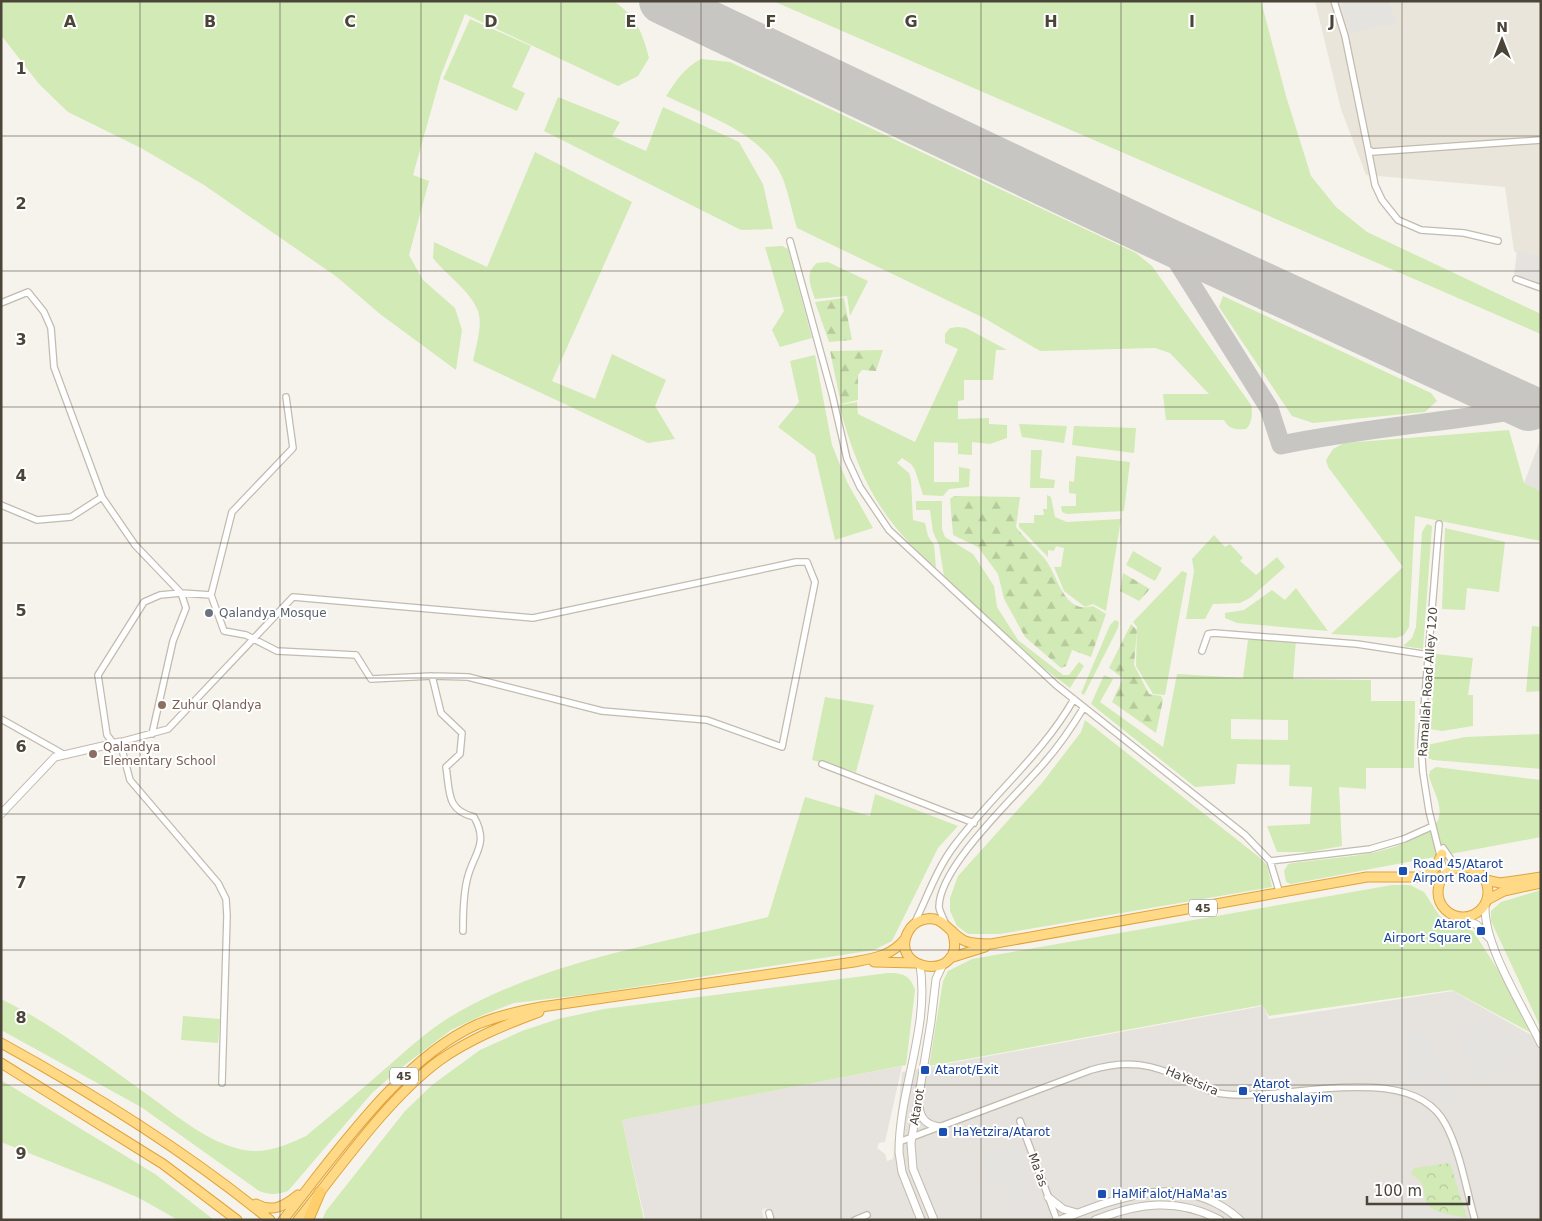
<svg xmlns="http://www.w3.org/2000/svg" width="1542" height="1221" font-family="'DejaVu Sans',sans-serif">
  <defs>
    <pattern id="forest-firs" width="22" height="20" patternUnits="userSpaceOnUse" patternTransform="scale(1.25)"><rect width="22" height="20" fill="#d2eab5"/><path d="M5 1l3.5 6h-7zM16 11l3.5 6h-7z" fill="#b6ca9c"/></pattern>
    <pattern id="park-crowns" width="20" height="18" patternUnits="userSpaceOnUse" patternTransform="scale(1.25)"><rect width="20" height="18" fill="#d2eab5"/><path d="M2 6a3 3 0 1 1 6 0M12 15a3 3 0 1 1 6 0" fill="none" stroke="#b6ca9c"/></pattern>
  </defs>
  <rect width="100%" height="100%" fill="#f6f3ec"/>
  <path fill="#eae5da" d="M1315,1H1541V275L1514,251L1505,187L1366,175L1341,109Z"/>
  <path fill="#e6e2dd" d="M1453,991L1535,1037L1541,1052V1220H769L766,1208L762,1210L764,1220H645L622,1120L902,1066L885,1142L879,1143L877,1148L885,1154L887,1161L893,1159L902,1072L1263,1006L1269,1019Z"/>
  <path fill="#d2eab5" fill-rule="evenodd" d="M1,1H613C636,15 643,34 649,58L638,76L618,86L465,14L441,75L413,175L429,181L409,255L423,280L455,308L462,330L456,370L380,314L337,277L204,185L141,148L68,112L39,84L1,35Z
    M773,1H1261L1286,96L1311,176L1336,207L1367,232L1541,314V334Z
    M470,19L531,46L512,87L525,93L517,111L443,79Z
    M701,59L730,62L1136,253L1152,266L1251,405C1253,413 1252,423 1246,429C1235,430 1229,429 1224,420H1166L1163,394H1209L1170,353L1155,348L1040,351L984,318L797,228C792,212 789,195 783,179C764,133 707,116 666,96C676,81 684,68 701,59Z
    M558,97L620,122L612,136L646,151L663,107L739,142L763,184L773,229L741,230L544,131Z
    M535,152L632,202L552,381L595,399L612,354L666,380L655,406L675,439L648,443L473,361C476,346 483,325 478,311C470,290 446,275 433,258L434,242L487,267Z
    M782,246L788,249L812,338L780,347L772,330L784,311L765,247Z
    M828,262L868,281L850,316L847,296L815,299C811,287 804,273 817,263Z
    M1223,296L1431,393L1437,401L1425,412L1313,423L1292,416L1219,307Z
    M958,327L966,328L1007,350H996L993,380H964V400L958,401V419L989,418V424L1007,425V438L990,444L972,442V455L958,454V443L934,442V482H959V467L970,469L969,487L949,489L943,496L923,495L915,470L911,464L902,458L897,463L909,473L911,480L913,520L925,523L928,536L934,545L936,568C879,519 859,477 839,405L857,402L858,414L915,442L958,349L945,343V334L950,328Z
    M815,355L832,445L847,482L873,528L835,540L815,455L778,427L799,402L790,361Z
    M1019,424L1067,426L1064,443L1022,437Z
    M1074,426L1136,428L1134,453L1072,445Z
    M1509,430L1524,483L1541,491V541L1415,516L1409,627L1404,635L1396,638L1331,634L1403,567L1328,467L1326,460L1333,449L1344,443Z
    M1031,450H1042L1040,478L1055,480L1054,488H1030Z
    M1076,456L1130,462L1124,511L1067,514L1062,512L1061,506H1076V494L1069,493V481L1074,482Z
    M1047,495L1051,497L1055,517L1067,522L1121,519L1106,611L1093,604L1085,607L1064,591L1054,567H1061L1064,548L1056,546L1054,551L1048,550V557L1019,527V523H1034V515H1044L1043,509H1047Z
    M916,501H942V529L945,537L973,554L994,586L997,607L1018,640L1063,675H1069L1079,662L1084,666L1070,688L1029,657L944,576L939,545L933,532L930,510H916Z
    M1427,524L1432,526L1423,649L1403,646L1412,638L1416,627L1422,532Z
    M1445,528L1505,542L1499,592L1467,588L1465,610L1442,609Z
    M1214,535L1225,547L1230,544L1243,558L1240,561L1256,575L1277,557L1285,567L1250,598L1240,603L1213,604L1205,619H1186L1194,571L1192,559Z
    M1133,551L1162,568L1155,581L1126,565Z
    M1182,571L1187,573L1186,579L1165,695L1153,694L1136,666L1137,627L1133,622Z
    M1296,588L1328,631L1237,623L1225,618V613L1244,610L1272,590L1285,600Z
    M1115,620L1119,622L1118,628L1084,695L1081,693L1082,691L1110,625Z
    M1532,626L1541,627V691L1526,692Z
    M1248,640H1296L1293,679L1371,680V701H1415L1414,768H1366V789L1339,787L1342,846L1309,852H1277L1267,826L1310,824L1312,787L1289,786L1290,765L1237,764L1235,784L1195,787L1091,704L1104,675L1113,679L1100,702L1163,747L1177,674L1243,678ZM1231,719L1288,720V740L1231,739Z
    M1436,654L1473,658L1468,695H1473V726L1442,731L1430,729Z
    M825,697L874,705L856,772L812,760Z
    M1085,720L1259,857L1267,865L1272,887L1000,934H968L957,926L950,911V898L958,876L1042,783L1081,732Z
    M1541,734V769L1433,760L1428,758L1427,745L1465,737Z
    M1436,767L1541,780V837L1291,884L1286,882L1284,871L1288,864C1334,856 1383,859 1424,833C1429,830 1435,826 1438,820C1444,806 1432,789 1429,776L1430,771Z
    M875,794L958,826L938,848L892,941L874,950L591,994L514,1003L483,1015L451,1030L397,1071L372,1093L288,1191C276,1195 270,1195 259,1191L141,1107L1,1030V999C54,1025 100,1061 148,1095C177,1116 208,1143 244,1150C266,1154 287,1145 306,1136C330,1116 354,1096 378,1075C405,1052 430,1027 462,1010C555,959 666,942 768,917L805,797L870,816Z
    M1392,885H1410L1424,892L1439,915L1448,923L1473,931L1511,990L1533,1034L1452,990L1269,1016L1262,1005L929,1066L943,981L948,971L972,959Z
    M1541,890V1023L1539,1024L1491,921V911L1501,902Z
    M888,973C903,973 910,975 915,990L906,1065L622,1120L644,1220H322L326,1211L405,1111L432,1085L480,1050L522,1031L558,1019L604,1009Z
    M183,1016L220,1019L218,1043L181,1040Z
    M1,1080L155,1174L214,1220H178L139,1198L109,1185L1,1142Z"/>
  <path fill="url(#forest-firs)" d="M844,298L852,340L829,342L815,302Z
    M883,350L876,371L862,370L858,375V400L841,404L830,351Z
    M954,496L1020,497L1016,527C1025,539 1036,548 1045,559C1058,575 1063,615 1093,606L1106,614L1091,657L1072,650L1066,666L1061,668L1025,637L1004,599L998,574L978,547L953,535L950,499Z
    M1123,573L1150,589L1139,601L1120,591Z
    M1131,624L1137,630L1134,665L1149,694L1161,696L1163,700L1156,733L1112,702L1123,678L1109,668Z"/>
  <path fill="url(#park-crowns)" d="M1450,1163L1467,1218C1457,1215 1436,1214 1429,1206C1420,1196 1431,1186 1411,1174L1414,1168Z"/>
  <path fill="#e5e3e0" d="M1340,1H1388L1398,25H1383L1350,34Z
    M1517,251L1541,256V284L1514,275Z
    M1541,438V491L1524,483Z
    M1485,1018L1516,1039L1530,1061L1478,1081L1457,1037Z
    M1404,1032H1426L1458,1098L1448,1108L1417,1084L1408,1081Z
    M1018,1142L1037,1199L1036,1209L1028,1220H1017L1005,1186L993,1191L981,1157Z
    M1396,1203H1425L1429,1210L1448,1215V1220H1396Z"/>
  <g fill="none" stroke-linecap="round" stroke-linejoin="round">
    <path stroke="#c8c6c3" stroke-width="19" d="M1163,239L1269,408L1281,445C1363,428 1447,422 1529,408"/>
    <path stroke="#c8c6c3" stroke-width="46" d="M662,1L1163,239L1529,408"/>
    <defs>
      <path id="minor" d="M1334,1L1345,36L1368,149L1372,152L1541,140
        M1368,149L1375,185L1382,200L1398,220L1421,230L1464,233L1498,241
        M790,241L832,394L847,459L860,487L889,530L1056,685L1245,835L1270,861L1280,894
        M1516,279L1541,288
        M1,303L28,292L44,312L51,328L54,367L102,497L71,517L37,520L1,505
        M102,497L135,545L181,593L160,595L144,602L98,675L107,735L114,744
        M1439,524L1421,744L1423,773L1429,811L1445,875
        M211,595L224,631L246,635L277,651L356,655L371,679L432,676L441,713L462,733L460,754L446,767C450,792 446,810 474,817C490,845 472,855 467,880C463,896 463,914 463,931
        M1202,651L1208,634L1214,633L1357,644L1429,655
        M1,719L63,754
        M152,734L173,641L186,608L181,593L211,595L232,512L293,448L286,397
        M822,764L974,823
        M1443,848L1457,868
        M1270,861L1370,849L1404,839L1433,826
        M914,924C927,898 936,870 954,846C992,795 1042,755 1074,699
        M946,925C944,919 940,913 939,907C939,866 1017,795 1044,763C1059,746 1072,727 1084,707
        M222,1083L227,916L226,899L218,883L130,780L120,742L168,729L293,597L533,618L796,562H807L815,582L782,747L707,720L602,711L468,677L432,676
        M1020,1121L1057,1220
        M899,1142L1091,1070C1127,1059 1153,1064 1186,1080C1198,1086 1211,1093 1225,1094C1288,1102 1412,1058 1446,1125C1461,1154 1466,1189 1475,1220
        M769,1213L771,1220
        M855,1220L867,1215"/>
      <path id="tertiary" d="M1,814L55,757L120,742
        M1485,906C1484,947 1523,1006 1541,1044
        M1461,917L1477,925L1489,938
        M920,965C930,1028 899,1089 899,1152L902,1172L921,1220
        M919,1107C921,1120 927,1125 940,1127
        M1048,1197L1063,1209L1077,1213
        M934,1220L913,1169L911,1143L931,1022L936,979L943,964
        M1060,1220C1119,1197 1185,1170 1240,1220
        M1095,1220C1138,1203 1177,1197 1220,1220"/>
      <path id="trunk" d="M1438 892a25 25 0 1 1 50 0a25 25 0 1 1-50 0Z
        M1423,876L1435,868L1442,854
        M1486,880L1500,883L1541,877
        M1487,900L1504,891L1541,883
        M952,931C970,983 887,973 908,932C911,926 916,922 922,920C943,913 949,934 965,941C973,944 983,944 991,944L1367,877H1444
        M950,958L985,947
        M874,962L916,963
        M1,1043C96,1095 187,1152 270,1220
        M1,1063L163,1164L237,1220
        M256,1204C272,1213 285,1206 298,1195
        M283,1220C335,1155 401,1058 478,1024C498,1016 519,1011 541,1007L854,962C875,958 891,956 905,939
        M298,1220C339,1169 388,1098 440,1060C470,1039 504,1025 539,1012"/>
      <path id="motorway" d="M308,1220L320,1192"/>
    </defs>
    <use href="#minor" stroke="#c2bbae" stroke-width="8"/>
    <use href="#tertiary" stroke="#c2bbae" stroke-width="9"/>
    <use href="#trunk" stroke="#e0a43c" stroke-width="11"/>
    <use href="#motorway" stroke="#e0a43c" stroke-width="12"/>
    <use href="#minor" stroke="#fff" stroke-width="5.5"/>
    <use href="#tertiary" stroke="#fff" stroke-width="7"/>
    <use href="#trunk" stroke="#ffd985" stroke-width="9"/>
    <use href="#motorway" stroke="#ffcf6e" stroke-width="10"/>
  </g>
  <path fill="none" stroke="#4b4439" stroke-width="1" stroke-opacity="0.55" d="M140,1V1220M280,1V1220M421,1V1220M561,1V1220M701,1V1220M841,1V1220M981,1V1220M1121,1V1220M1262,1V1220M1402,1V1220M1,136H1541M1,271H1541M1,407H1541M1,543H1541M1,678H1541M1,814H1541M1,950H1541M1,1085H1541"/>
  <circle fill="#6b7280" stroke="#fff" stroke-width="2" cx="209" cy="613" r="5"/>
  <g fill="#8d6e63" stroke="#fff" stroke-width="2">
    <circle cx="162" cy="705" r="5"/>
    <circle cx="93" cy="754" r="5"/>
  </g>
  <g fill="#1a4fb4" stroke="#fff" stroke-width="2">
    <rect x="1398" y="866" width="10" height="10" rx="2.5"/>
    <rect x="1476" y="926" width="10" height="10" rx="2.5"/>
    <rect x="920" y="1065" width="10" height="10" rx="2.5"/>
    <rect x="1238" y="1086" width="10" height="10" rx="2.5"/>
    <rect x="938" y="1127" width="10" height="10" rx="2.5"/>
    <rect x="1097" y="1189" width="10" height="10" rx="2.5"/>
  </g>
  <g text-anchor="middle" stroke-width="4" stroke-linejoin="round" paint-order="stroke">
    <g fill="#fff" stroke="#817c74" stroke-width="1">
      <rect x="1189" y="899.5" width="28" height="17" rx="4"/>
      <rect x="390" y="1067.5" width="28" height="17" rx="4"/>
    </g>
    <g font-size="11" font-weight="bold" fill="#4b4439">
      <text x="1203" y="912">45</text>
      <text x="404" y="1080">45</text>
    </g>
    <g font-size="12" fill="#5b616d" stroke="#fff" text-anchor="start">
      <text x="219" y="617">Qalandya Mosque</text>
    </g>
    <g font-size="12" fill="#4b4439" stroke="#fff">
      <text transform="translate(1428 682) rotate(-86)" y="4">Ramallah Road Alley 120</text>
      <text transform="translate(1192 1081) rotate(23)" y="4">HaYetsira</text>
      <text transform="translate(917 1107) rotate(-80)" y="4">Atarot</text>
      <text transform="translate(1038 1170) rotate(70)" y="4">Ma'as</text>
    </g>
    <g font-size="12" fill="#785e54" stroke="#fff" text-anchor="start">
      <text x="172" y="709">Zuhur Qlandya</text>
      <text x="103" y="751">Qalandya<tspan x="103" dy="14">Elementary School</tspan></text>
    </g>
    <g font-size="12" fill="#164399" stroke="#fff" text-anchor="start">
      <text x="1413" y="868">Road 45/Atarot<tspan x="1413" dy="14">Airport Road</tspan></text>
      <text x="1471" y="928" text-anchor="end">Atarot<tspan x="1471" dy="14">Airport Square</tspan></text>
      <text x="935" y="1074">Atarot/Exit</text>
      <text x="1253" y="1088">Atarot<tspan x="1253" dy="14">Yerushalayim</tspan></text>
      <text x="953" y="1136">HaYetzira/Atarot</text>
      <text x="1112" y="1198">HaMif'alot/HaMa'as</text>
    </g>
  </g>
  <g font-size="16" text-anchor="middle" font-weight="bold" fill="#4b4439" stroke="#fff" stroke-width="4" stroke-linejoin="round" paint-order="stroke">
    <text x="70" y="27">A</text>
    <text x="210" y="27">B</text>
    <text x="350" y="27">C</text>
    <text x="491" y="27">D</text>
    <text x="631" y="27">E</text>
    <text x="771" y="27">F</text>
    <text x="911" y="27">G</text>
    <text x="1051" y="27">H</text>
    <text x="1192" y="27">I</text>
    <text x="1332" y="27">J</text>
    <text x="21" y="74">1</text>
    <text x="21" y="209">2</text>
    <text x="21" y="345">3</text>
    <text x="21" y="481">4</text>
    <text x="21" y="616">5</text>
    <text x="21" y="752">6</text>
    <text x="21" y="888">7</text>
    <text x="21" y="1023">8</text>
    <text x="21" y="1159">9</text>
  </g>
  <rect width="1542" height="1221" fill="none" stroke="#4b4439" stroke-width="5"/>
  <g transform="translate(1502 40)" stroke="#ffffff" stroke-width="4" paint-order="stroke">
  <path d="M0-4L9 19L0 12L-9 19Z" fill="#4b4439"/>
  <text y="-8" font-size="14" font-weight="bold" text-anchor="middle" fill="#4b4439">N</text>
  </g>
  <path d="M1367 1196v8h102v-8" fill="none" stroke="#4b4439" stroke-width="2.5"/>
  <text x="1374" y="1196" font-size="15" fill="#4b4439" stroke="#ffffff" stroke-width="4" paint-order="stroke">100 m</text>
</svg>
